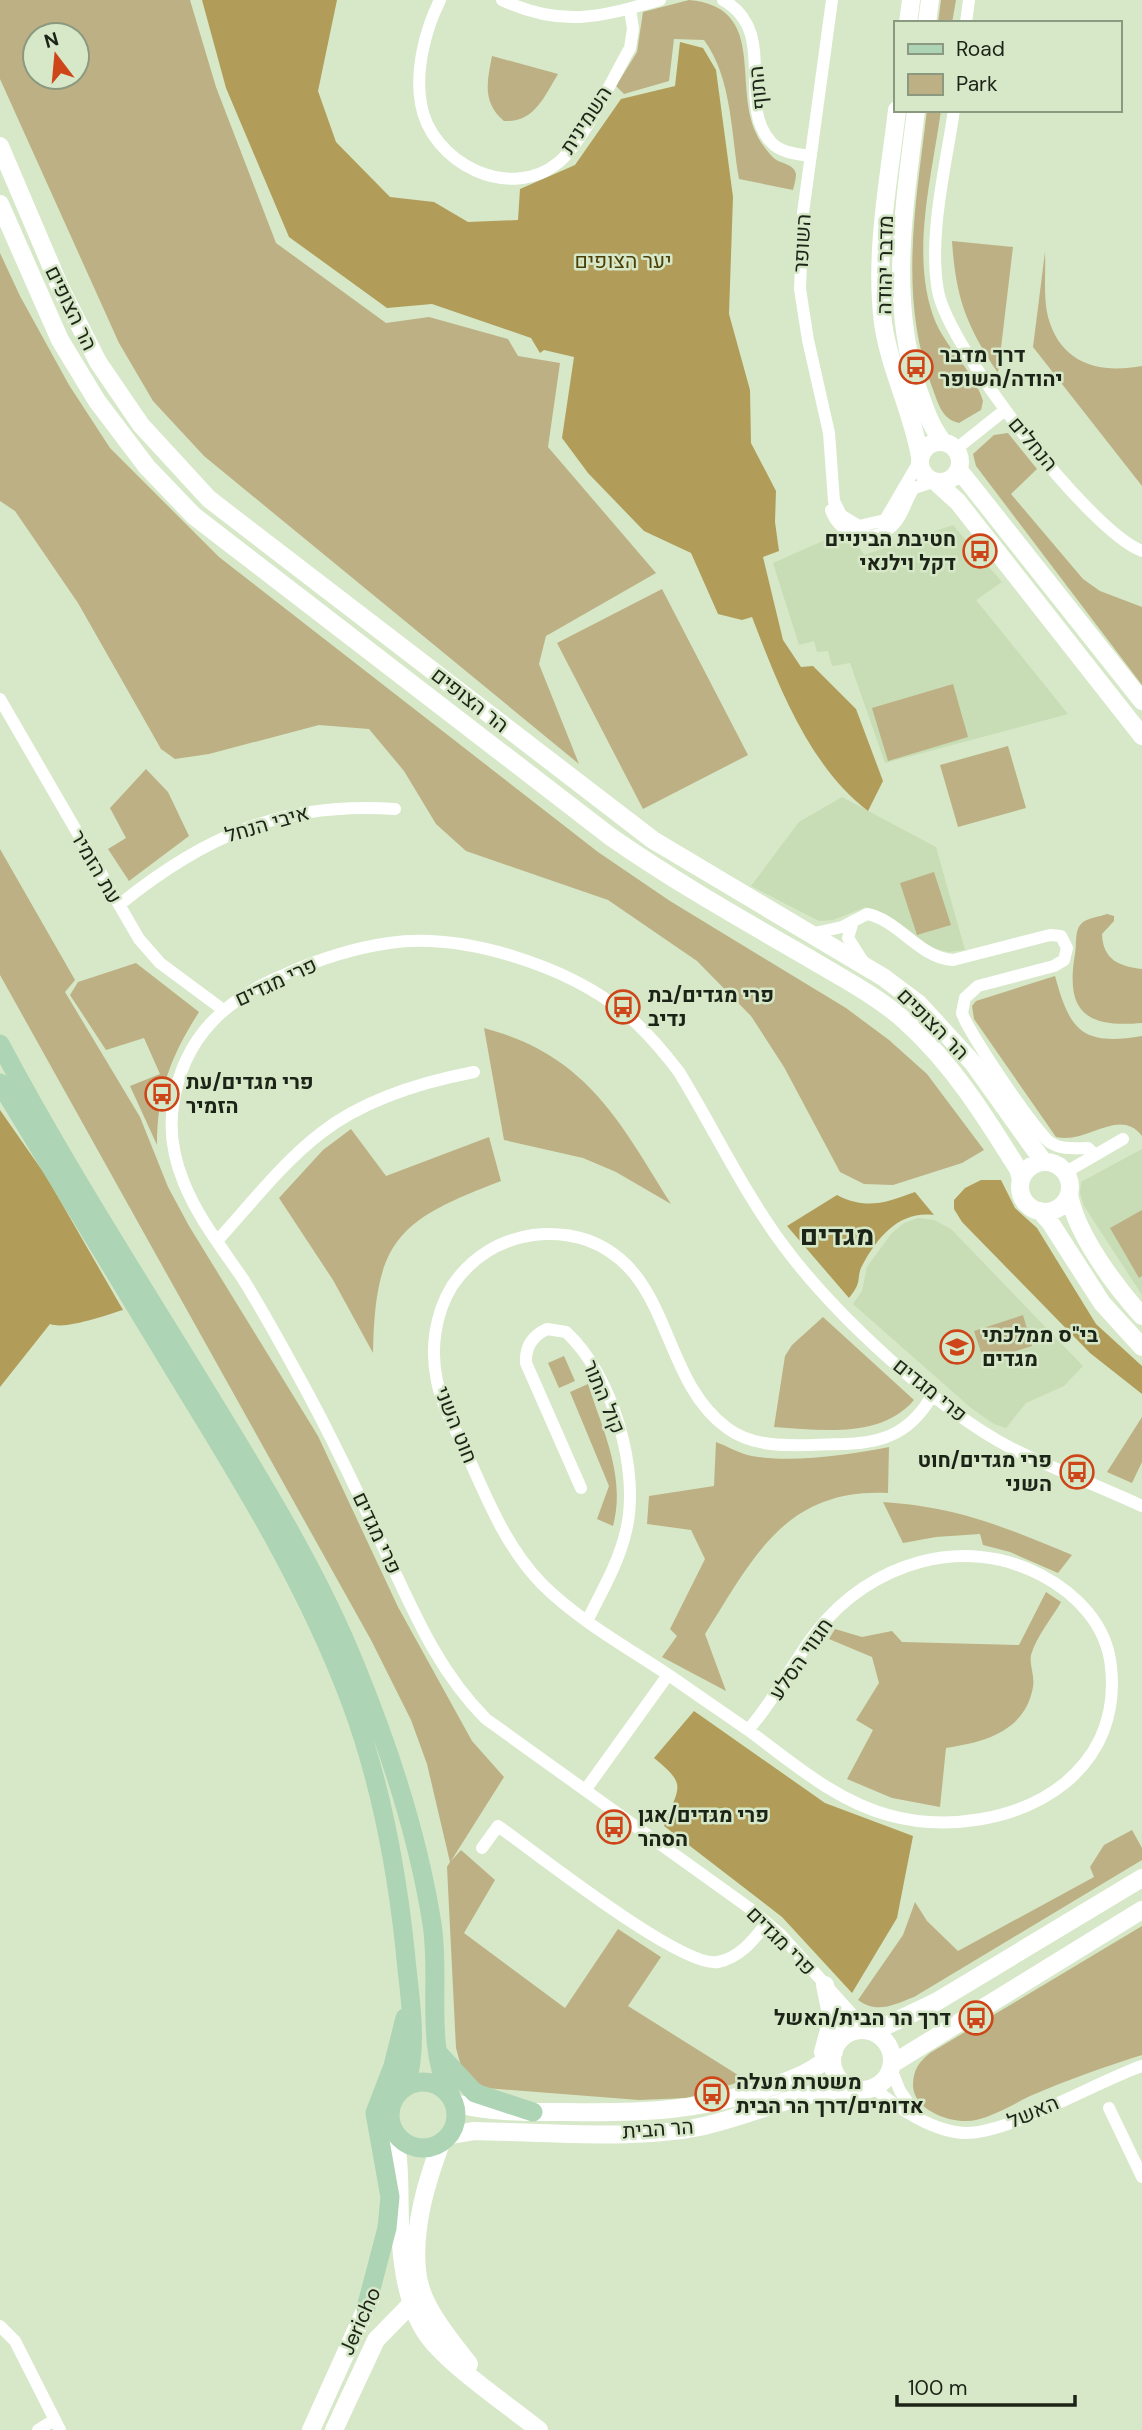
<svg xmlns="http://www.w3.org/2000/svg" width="1142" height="2430" font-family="'DM Sans',Heebo,sans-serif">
  <rect width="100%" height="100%" fill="#d6e8c7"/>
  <path fill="#c8ddb6" d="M953,525L1002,582L976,600L1068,714L885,763L850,663L832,666L828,651L817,652L814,641L799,645L773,563L825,540L858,545L864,555Z
    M842,797L936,847L965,950L949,952L932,948L866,907L833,920L819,921L751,886L799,822Z
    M1142,1149V1295L1084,1206L1080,1193L1081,1182Z
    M918,1218L934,1220L951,1229L1083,1366L1064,1386L1026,1403L1006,1428L994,1424L971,1408L853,1304L862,1291L867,1267L891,1234L904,1223Z"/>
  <path fill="#bdb084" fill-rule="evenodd" d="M0,0H190L216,87L276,243L386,323L429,317L508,339L518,356L560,363L548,447L656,573L546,636L539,664L579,764L204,456L153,401L119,343L0,79ZM35,35H77V77H35Z
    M689,0C767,7 733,83 756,133C759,141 769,154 775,159C782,164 794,164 796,174C796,179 794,186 793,190L739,179C731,133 732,78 704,40L674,39L669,81L624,94L616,86L637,52L643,12Z
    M941,0H956L952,23H938Z
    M492,56L558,74C544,97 534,123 504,121C482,102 487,82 492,56Z
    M927,110H941C932,177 909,259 936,323C948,350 975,373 983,401L981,410L959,423C941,419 938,402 932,387C898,297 916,203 927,110Z
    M952,241L1013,247L998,373C966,325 956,299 952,241Z
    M1045,252C1046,272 1043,297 1048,317C1061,364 1099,374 1142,366V486L1033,347Z
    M0,253L20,296L69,385L110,448L219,557L598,852L670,901L846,1008L889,1040L927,1074L984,1150L962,1163L893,1185L864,1184L840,1172L784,1067L751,1016L697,961L608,900L466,851L436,824L404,771L369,729L319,725L209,754L175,759L161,749L78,603L15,511L0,501Z
    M1008,433L1037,469L1011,494L1083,579L1100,591L1142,607V685L976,466L973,454L994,435Z
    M662,589L748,755L643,809L557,643Z
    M953,684L968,737L888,761L872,708Z
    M1008,746L1026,808L958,827L940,765Z
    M146,769L168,792L189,836L129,881L108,849L126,838L110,808Z
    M0,849L75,980L65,992L140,1117L168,1187L189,1226L318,1436L398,1607L472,1741L504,1777L451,1861L461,1850L495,1880L464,1933L565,2008L618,1929L661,1957L628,2006L746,2080L687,2098L639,2100L486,2088L471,2079L461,2066L456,2048L447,1867L450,1862L427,1764L411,1720L371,1640L0,975Z
    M934,872L951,925L917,935L900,883Z
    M1107,914L1114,916V921L1102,934C1103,960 1119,966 1142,969V1023C1086,1028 1065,1012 1075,954C1077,944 1074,930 1082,923C1087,918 1099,917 1107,914Z
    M136,963L199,1012C171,1056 157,1091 157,1145L130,1086L160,1074L144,1038L106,1050L70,995L78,982Z
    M1055,976C1070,1031 1082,1046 1142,1036V1136C1119,1106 1087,1145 1056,1137L974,1019L972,1006L976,1001Z
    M484,1028C586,1055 619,1120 671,1204L616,1172L583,1158L504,1140Z
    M351,1129L386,1176L489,1137L501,1181C398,1220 375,1240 373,1353L333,1280L279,1198L323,1150Z
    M1142,1210V1276L1139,1278L1110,1228Z
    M1023,1315L1032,1346L984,1361L974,1331Z
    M823,1317L914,1400C881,1439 821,1430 774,1427L785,1356L792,1345Z
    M564,1356L575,1381L559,1388L548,1363Z
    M588,1384C603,1431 626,1477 613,1526L597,1519L609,1486L570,1392Z
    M1142,1417V1462L1132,1483L1107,1472Z
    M716,1442C727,1446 740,1454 752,1456C792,1463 849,1455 889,1447L888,1493C785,1488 753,1558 705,1634L726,1691L662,1657L677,1636L670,1629L705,1559L691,1530L647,1524L649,1496L714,1486Z
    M883,1502C959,1507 1004,1527 1072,1555L1058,1573L1010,1552L983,1545L980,1534L936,1537L903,1543Z
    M1046,1592L1061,1602C1052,1618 1036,1637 1031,1655C1029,1664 1035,1676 1033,1687C1025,1732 984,1742 946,1748L940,1807L892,1798L847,1779L873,1730L856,1720L879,1683L872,1657L829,1639L835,1629L862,1637L892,1631L902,1642L1019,1645Z
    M1132,1830L1142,1848V1860L914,1997C893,2005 878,2014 858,2000L903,1935L915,1902L927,1921L958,1951L1094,1877L1090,1867L1104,1845Z
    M1142,1926V2055C1104,2067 1067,2080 1030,2096C1012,2105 996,2115 976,2120C954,2125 912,2111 913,2084C914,2069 918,2063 930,2053Z"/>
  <path fill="#b19d59" d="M202,0H337L318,91L336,142L390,197L434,202L468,222L518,220L520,189L575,165L621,99L675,86L680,42L703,48L716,70L733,197L729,314L750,390L751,443L776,491L775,522L779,551L763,557L783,640L801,667L813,666L856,709L883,781L868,811C809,766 778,685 752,617L742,620L718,614L691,553L644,531L588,473L562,438L574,357L544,350L540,353L531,338L432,304L387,308L289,237L226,88Z
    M0,1110L46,1176L123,1310C106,1315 66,1330 50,1324L0,1387Z
    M981,1180H1001L1015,1208L1037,1228L1096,1324L1142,1366V1394L1090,1353L962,1222L954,1209V1200L965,1188Z
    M915,1192L934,1215C900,1211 879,1235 863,1264C855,1278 864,1280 849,1298L787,1226L837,1195C866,1210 885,1203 915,1192Z
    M694,1711L825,1803L913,1836L897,1918L852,1993L782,1917L664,1826C678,1787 689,1786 654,1758Z"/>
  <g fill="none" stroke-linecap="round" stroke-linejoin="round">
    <path stroke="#fff" stroke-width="12" d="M440,0C425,30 415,71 421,104C431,163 510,203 559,162C585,139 612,79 630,48L633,29L630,9
      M502,0C562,28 600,17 660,0
      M723,0C780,32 735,103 771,142C781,153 797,154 811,156
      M832,0L803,213L800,289L808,340L829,433L834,501L841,515L859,526L885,520L920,460
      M966,23L969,0
      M954,110C946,166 928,235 938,291C948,347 1089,531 1142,551
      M956,449L1005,410
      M831,510C840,537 876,546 895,523C904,513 906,499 914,488L933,482
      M0,699L139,939L160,963L222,1009
      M119,905C204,836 283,801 395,809
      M853,921L848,938L864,963
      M810,934L842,927L867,914C899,920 919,958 953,960L1050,935L1061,936L1067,948L1064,960L1054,966L978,986L965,998L962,1013C967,1030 1037,1135 1051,1143C1062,1150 1075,1148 1088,1148L1095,1155
      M1066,1172L1123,1139
      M217,1241C250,1205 282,1163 321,1133C363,1100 422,1082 474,1072
      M581,1488L526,1363C525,1347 532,1336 547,1329L566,1332C612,1374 641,1470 626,1531C619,1562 602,1591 588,1619
      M748,1730C775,1700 792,1663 817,1631C870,1563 963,1534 1041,1575C1077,1594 1107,1625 1111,1667C1116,1713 1101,1753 1065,1783C1018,1821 945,1831 888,1815C834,1800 792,1762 748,1730C724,1713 700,1697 676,1680C632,1650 580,1622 542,1584C506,1547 487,1499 466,1452C455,1429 442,1406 437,1381C430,1349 435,1314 452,1286C471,1258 499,1240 533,1235C551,1233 569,1234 587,1240C673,1271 659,1378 727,1428C759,1452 805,1444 844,1444C886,1443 912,1431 933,1394
      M586,1789L668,1675
      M482,1848L498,1826C535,1852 682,1969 718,1962C741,1957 754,1939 767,1923
      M836,2001L843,2023L838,2042
      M867,2031L780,1934L752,1910L486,1719C439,1672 415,1615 387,1555C359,1495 331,1435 299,1377C281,1344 263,1311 243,1279C222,1248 198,1218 184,1183C174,1159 169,1132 173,1105C183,1037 226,998 288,973C320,959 354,948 389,943C463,932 568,966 626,1014C646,1031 663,1051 679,1072C714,1129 743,1191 783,1245C834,1314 935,1408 1011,1448C1053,1469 1099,1486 1142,1506
      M891,2069L900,2091L913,2110
      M874,2088C897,2108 934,2132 965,2133C1008,2134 1096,2082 1142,2066
      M1109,2108L1142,2177
      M0,2326L15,2341L60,2430
      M38,2430L54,2420"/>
    <path stroke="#fff" stroke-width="18" d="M908,23L911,0
      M927,23L930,0
      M897,110C889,180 874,252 883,323C890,371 913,413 920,457
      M916,110C905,204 888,296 918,389C925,408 930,426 943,442
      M0,146L60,287L98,362L141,425L209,499L653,840L883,977L919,1004L973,1063L1043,1161
      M0,204L60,340L97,401L147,467L194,516L611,837C674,881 741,919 807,957C840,977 876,995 905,1021C952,1063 985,1116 1018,1169L1021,1179
      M920 462a20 20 0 1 1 40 0a20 20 0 1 1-40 0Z
      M959,470L1142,701
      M936,482L958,502L1142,736
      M1020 1187a25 25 0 1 1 50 0a25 25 0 1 1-50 0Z
      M1069,1194C1076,1234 1115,1286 1142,1316
      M1040,1211L1050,1222L1102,1303L1142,1347
      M832 2060a30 30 0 1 1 60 0a30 30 0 1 1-60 0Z
      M873,2032L936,2002L1142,1878
      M823,2052L832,2019L825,1985
      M892,2064L1142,1910
      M454,2103C491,2113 528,2112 565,2112C641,2113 697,2112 770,2087C794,2079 816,2071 834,2052
      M394,2131C402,2169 398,2205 401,2244C403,2273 410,2311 428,2336C450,2366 508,2405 539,2430
      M450,2135L474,2131C540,2132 630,2140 694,2128C750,2118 804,2086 861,2090
      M441,2143C426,2183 413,2227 417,2270C419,2304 449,2338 469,2364
      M311,2430L372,2295
      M334,2430L376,2340L413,2302L416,2294"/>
    <path stroke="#add4b5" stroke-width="19" d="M0,1044C69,1174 151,1299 227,1425C275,1504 322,1582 356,1667C390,1750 418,1835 432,1924C441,1980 424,2045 451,2096
      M0,1083C62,1186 125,1288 187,1391C248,1490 309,1591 350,1700C380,1780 396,1864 405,1949C409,1996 419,2039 406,2087
      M439,2054L475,2093L533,2112
      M390 2115a33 33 0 1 1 66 0a33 33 0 1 1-66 0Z
      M366,2308L387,2228L390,2197L375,2113L393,2066L405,2018"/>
  </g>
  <defs>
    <symbol id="bus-ring" viewBox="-11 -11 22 22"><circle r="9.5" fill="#d6e8c7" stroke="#cd4518" stroke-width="1.5"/><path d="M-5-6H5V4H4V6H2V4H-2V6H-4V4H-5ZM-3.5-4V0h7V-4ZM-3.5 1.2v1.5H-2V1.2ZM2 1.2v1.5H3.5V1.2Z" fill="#cd4518"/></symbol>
    <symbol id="school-ring" viewBox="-11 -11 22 22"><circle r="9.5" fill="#d6e8c7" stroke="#cd4518" stroke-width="1.5"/><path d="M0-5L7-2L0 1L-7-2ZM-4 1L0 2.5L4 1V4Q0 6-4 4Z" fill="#cd4518"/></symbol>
  </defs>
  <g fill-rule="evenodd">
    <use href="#bus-ring" x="897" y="348" width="38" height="38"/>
    <use href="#bus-ring" x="961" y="532" width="38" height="38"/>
    <use href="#bus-ring" x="604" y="988" width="38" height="38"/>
    <use href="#bus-ring" x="143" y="1075" width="38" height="38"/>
    <use href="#school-ring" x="938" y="1328" width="38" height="38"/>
    <use href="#bus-ring" x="1058" y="1453" width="38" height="38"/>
    <use href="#bus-ring" x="595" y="1808" width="38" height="38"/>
    <use href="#bus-ring" x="957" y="1999" width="38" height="38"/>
    <use href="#bus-ring" x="693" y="2075" width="38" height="38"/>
  </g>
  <g text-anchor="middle" stroke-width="5" stroke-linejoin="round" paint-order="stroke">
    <g font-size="21" fill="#1c2317" stroke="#d6e8c7">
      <text transform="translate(758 88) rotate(-96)" y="7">התוף</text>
      <text transform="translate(586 120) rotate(-57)" y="7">השמינית</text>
      <text transform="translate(802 243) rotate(-87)" y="7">השופר</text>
      <text transform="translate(885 265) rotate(-89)" y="7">מדבר יהודה</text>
      <text transform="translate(71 308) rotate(64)" y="7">הר הצופים</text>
      <text transform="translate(1033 444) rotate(50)" y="7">הנחלים</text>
      <text transform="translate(470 700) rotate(38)" y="7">הר הצופים</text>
      <text transform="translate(267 824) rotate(-16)" y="7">איבי הנחל</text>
      <text transform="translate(96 867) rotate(60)" y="7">עת הזמיר</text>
      <text transform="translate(276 982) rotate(-25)" y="7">פרי מגדים</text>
      <text transform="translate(933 1024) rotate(45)" y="7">הר הצופים</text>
      <text transform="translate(930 1390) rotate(39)" y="7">פרי מגדים</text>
      <text transform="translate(604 1397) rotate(67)" y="7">קול התור</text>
      <text transform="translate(456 1425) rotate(68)" y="7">חוט השני</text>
      <text transform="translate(377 1533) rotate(65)" y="7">פרי מגדים</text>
      <text transform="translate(801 1659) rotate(-55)" y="7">חגווי הסלע</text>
      <text transform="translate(781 1941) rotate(45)" y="7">פרי מגדים</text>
      <text transform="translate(1033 2112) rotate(-23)" y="7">האשל</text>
      <text transform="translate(658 2129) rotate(-4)" y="7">הר הבית</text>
      <text transform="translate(360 2321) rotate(-66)" y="7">Jericho</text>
    </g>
    <g font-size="21" fill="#4d3f06" stroke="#d6e8c7">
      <text x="623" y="268">יער הצופים</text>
    </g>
    <g font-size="21" font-weight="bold" fill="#1c2317" stroke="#d6e8c7" text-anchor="start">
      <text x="940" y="362">דרך מדבר<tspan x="940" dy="24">יהודה/השופר</tspan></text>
      <text x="956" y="546" text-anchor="end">חטיבת הביניים<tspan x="956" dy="24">דקל וילנאי</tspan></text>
      <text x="648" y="1002">פרי מגדים/בת<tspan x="648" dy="24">נדיב</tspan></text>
      <text x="186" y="1089">פרי מגדים/עת<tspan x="186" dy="24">הזמיר</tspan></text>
      <text x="982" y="1342">בי"ס ממלכתי<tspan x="982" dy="24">מגדים</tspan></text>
      <text x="1052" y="1467" text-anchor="end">פרי מגדים/חוט<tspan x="1052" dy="24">השני</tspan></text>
      <text x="638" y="1822">פרי מגדים/אגן<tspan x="638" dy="24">הסהר</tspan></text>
      <text x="951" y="2025" text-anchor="end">דרך הר הבית/האשל</text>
      <text x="736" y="2089">משטרת מעלה<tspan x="736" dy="24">אדומים/דרך הר הבית</tspan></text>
    </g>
    <g font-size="28" font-weight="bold" fill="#1c2317" stroke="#d6e8c7">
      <text x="837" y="1245">מגדים</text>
    </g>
  </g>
  <rect x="894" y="21" width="228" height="91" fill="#d6e8c7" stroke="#8c9981" stroke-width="2"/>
  <rect x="908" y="44" width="35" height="10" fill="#add4b5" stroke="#8c9981" stroke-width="2"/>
  <text x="956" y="56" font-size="21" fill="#1c2317">Road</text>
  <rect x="908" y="74" width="35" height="21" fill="#bdb084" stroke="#8c9981" stroke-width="2"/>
  <text x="956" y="91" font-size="21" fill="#1c2317">Park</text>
  <g transform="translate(56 56) rotate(344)"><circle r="33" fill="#d6e8c7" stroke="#8c9981" stroke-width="2"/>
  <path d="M0-5L12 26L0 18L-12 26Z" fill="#cd4518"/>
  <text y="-10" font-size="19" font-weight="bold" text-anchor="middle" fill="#1c2317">N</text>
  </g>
  <path d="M897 2395v10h178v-10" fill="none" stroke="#1c2317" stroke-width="3.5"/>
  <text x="908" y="2395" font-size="21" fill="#1c2317" stroke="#d6e8c7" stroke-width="5" paint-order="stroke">100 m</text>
</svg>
